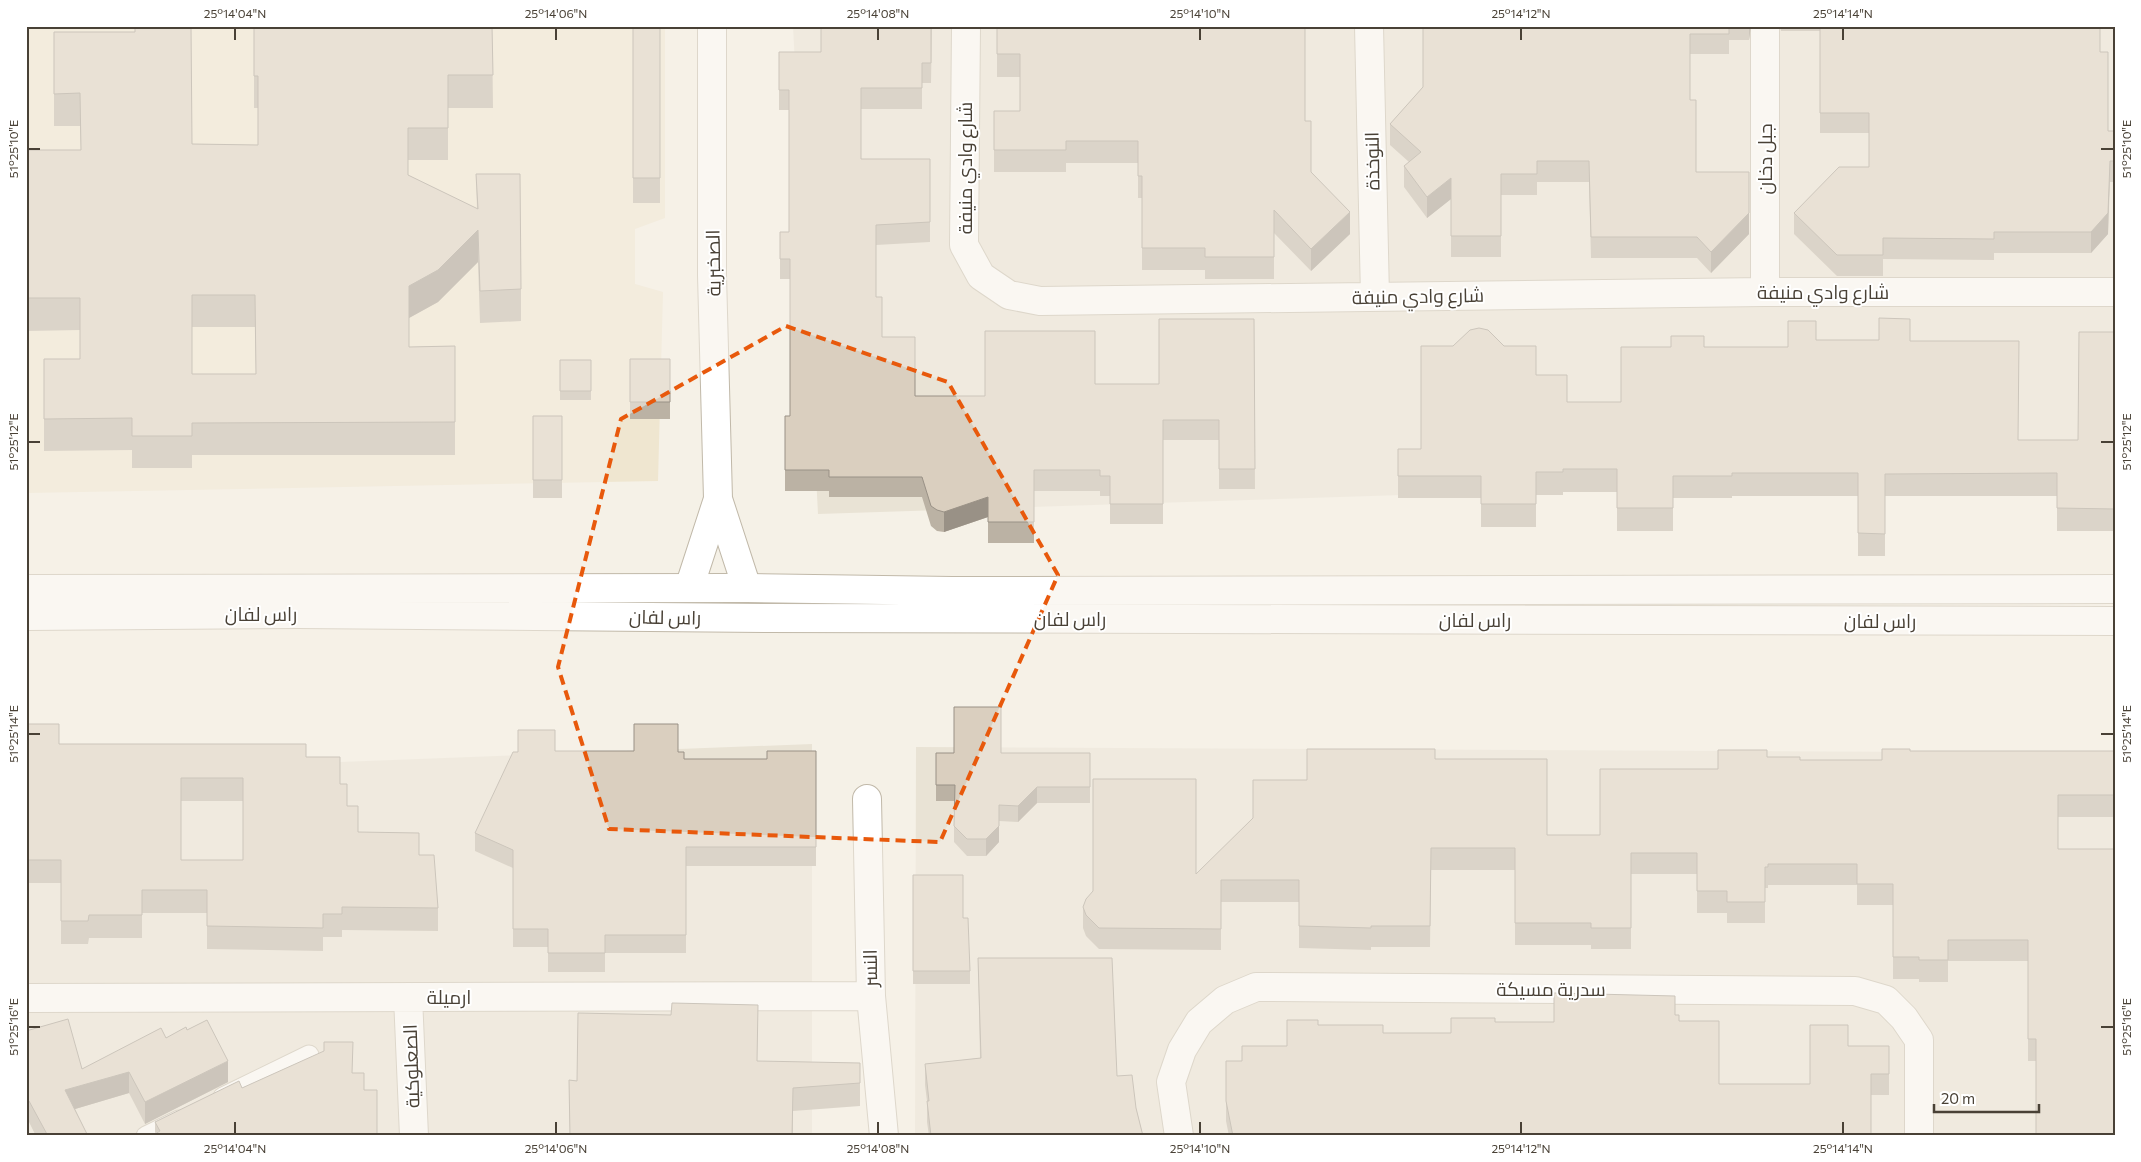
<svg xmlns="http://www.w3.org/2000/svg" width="2141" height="1162" font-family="Commissioner,Cairo,sans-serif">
  <rect width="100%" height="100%" fill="#f5f1e7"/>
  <path fill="#e9e3d5" d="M793,26H2115V472L818,514Z
    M812,744V1136H26V774Z
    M916,747L2115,753V1136H915Z"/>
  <path fill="#efe6d0" d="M26,26H665V218L635,229V284L663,292L658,481L26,493Z"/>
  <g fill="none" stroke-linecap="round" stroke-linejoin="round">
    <defs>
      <path id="service" d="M223,1097L309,1055
        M146,1136L179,1120"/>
      <path id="minor" d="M712,26V275L718,499L747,588
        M966,26L964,245L981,276L1009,295L1040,301L1765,292H2115
        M1369,26L1375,297
        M1765,26V292
        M689,588L718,499
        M867,799L871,996L884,1136
        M408,997L414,1136
        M26,998L871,996
        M1179,1136L1171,1082L1182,1050L1199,1022L1225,1000L1256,987L1855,991L1886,1000L1904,1018L1919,1040V1136"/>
      <path id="tertiary" d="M26,589L747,588L952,591L2115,589
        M26,616L298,614L766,618L2115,621"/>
    </defs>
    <use href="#service" stroke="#c1b9a9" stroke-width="21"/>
    <use href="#minor" stroke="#c1b9a9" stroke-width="30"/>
    <use href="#tertiary" stroke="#c1b9a9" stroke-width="30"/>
    <use href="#service" stroke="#fff" stroke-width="19"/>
    <use href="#minor" stroke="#fff" stroke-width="28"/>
    <use href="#tertiary" stroke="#fff" stroke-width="28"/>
  </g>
  <path fill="#bbb2a4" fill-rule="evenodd" d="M254,26H492L493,108H448V160H408V175L477,209L476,174L521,289V321L480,323L478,262L438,302L409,318V347L455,346V455H192V468H132V450L44,451V359H80V330L26,331V150H81L80,126H54V32L192,144L258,145V108H254ZM192,327H255L256,374H192Z
    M633,26H660V203H633Z
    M932,26L931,83H922V109H861V159H930V242L876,245V297L882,337L915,396H985L1095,384H1159L1254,319L1255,489H1219V440H1163V524H1110V496H1100V491H1034V543H988V517L944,532L937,531L931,526L922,497H829V491H785V416H790V279H780V232H789V110H779V52H821Z
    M997,26L1305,121L1311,172L1350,234L1311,271L1274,233V279H1205V270H1142V198H1138V163H1066V172H994V111H1020V77H997Z
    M1423,26H1751L1749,40H1729V54H1690V100L1696,172L1749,234L1711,273L1697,258H1591L1589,182H1537V195H1501V257H1451V199L1427,218L1404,187V166L1409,162L1390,145V124L1423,87Z
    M1780,26H2100V52L2108,131H2115V182H2110L2108,234L2091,253H1994V260L1883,259V276H1837L1794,234V213L1869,167V133H1820V31H1781Z
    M2115,332V531H2057V496H1885V556H1858V496H1732V498H1673V531H1617V492H1563V495H1536V527H1481V498H1398V449H1421L1536,375L1567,402H1621L1704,347H1788L1816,340L1910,341L2018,440H2078Z
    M630,359H670V419H630Z
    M560,360H591V400H560Z
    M533,416H562V498H533Z
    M26,724L59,744L306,757L340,784L347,806L358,832L419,855L438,908V931L342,930V937H323V951L207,949V913H142V938H89L88,944H61V883H26ZM181,801H243V860H181Z
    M555,751L678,752L684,759H767L816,751V866H686V953H605V972H548V947H513V868L475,851V833Z
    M1910,751H2115V817H2058V849H2115V969L2036,1061H2028V961H1948V982H1919V979H1893V905H1857V885H1768V888H1765V923H1727V913H1697V874H1631V949H1591V945H1515V870H1431L1430,947H1371V950L1299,948V902H1221V950L1099,949L1086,936L1083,928V907L1196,874L1307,780L1435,759L1547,835H1600L1718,769L1767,757L1800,760H1882Z
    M936,753H1090V803H1037L1018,822L999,821V842L986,856H967L954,842V801H936Z
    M913,875L963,918L970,971V984H913Z
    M978,958L1117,1076L1136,1108L1143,1136H929L927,1122V1101L925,1085V1064L980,1058Z
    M1675,1015L1719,1084H1810L1848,1046H1889V1095H1871V1136H1229L1226,1121V1061H1242L1287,1046L1318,1025L1383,1033H1451L1495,1022H1554Z
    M187,1030L228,1082L145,1124L129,1093L75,1109L88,1136H36L29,1122L26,1123V1031L82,1069Z
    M353,1042L155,1133V1122L242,1088Z
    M757,1061L860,1083V1106L793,1111V1136H570L569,1080L577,1081Z"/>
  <path fill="#999186" d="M1749,26H1751L1749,40Z
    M2110,161L2108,234L2091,253V232Z
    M1451,178V199L1427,218V197Z
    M1350,212V234L1311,271V249Z
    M1749,213V234L1711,273V252Z
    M478,230V262L438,302L409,318V286Z
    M988,497V517L944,532V512Z
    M1037,787V803L1018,822V806Z
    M999,826V842L986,856V839Z
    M228,1061V1082L145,1124V1102Z
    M129,1072V1093L65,1112V1090Z
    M26,1101H29V1122L26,1123Z"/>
  <path fill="#dacfbf" stroke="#999186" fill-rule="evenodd" d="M135,26H191L192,144L258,145V76H254V26H492L493,75H448V128H408V175L478,209L476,174H520L521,289L480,291L478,230L438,270L409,286V347L455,346V422L192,423V436H132V418L44,419V359H80V298H26V150H81L80,93L54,94V32H135ZM192,295H255L256,374H192Z
    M633,26H660V178H633Z
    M821,26H931V63H922V88H861V159H930V222L876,225V297H882V337H915V396H985V331H1095V384H1159V319H1254L1255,469H1219V420H1163V504H1110V476H1100V470H1034V522H988V497L944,512L937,510L931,506L922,477H829V470H785V416H790V259H780V232H789V90H779V52H821Z
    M997,26H1284V27H1305V121H1311V172L1350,212L1311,249L1274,210V257H1205V248H1142V176H1138V141H1066V150H994V111H1020V54H997Z
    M1423,26H1729V34H1690V100H1696V172H1749V213L1711,252L1697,237H1591L1589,161H1537V174H1501V236H1451V178L1427,197L1404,166L1421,152L1390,124L1423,87Z
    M1820,26H2100V52H2108V131H2115V161H2110L2108,213L2091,232H1994V239L1883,238V255H1837L1794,213L1839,167H1869V113H1820Z
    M1879,318L1910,319V341H2019L2018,440H2078L2079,332H2115V509L2057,508V473L1885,474V534L1858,533V473H1732V476H1673V508H1617V469H1563V472H1536V504H1481V476H1398V449H1421V346H1453L1470,330L1479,328L1488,330L1504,346H1536V375H1567V402H1621V347H1671V336H1704V347H1788V321H1816V340H1879Z
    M630,359H670V402H630Z
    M560,360H591V391H560Z
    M533,416H562V480H533Z
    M954,707H1001V753H1090V787H1037L1018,806L999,805V826L986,839H967L954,826L955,785H936V753H954Z
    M26,724H59V744H306V757H340V784H347V806H358V832L419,833V855H434L438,908L342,907V914H323V928L207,926V890H142V915H89L88,921H61V860H26ZM181,778H243V860H181Z
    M634,724H678V752H684V759H767V751H816V847H686V935H605V953H548V929H513V850L475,833L513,752H518V730H555V751H634Z
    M1307,749H1435V759H1547V835H1600V769H1718V750H1767V757H1800V760H1882V749H1910V751H2115V795H2058V849H2115V948H2114L2115,1136H2036V1039H2028V940H1948V960H1919V957H1893V884H1857V864H1768V867H1765V902H1727V891H1697V853H1631V928H1591V923H1515V848H1431L1430,926H1371V928L1299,926V880H1221V929L1099,928L1086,915L1083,907L1086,899L1093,891V779H1196V874L1253,818V780H1307Z
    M913,875H963V918H968L970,971H913Z
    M978,958H1112L1117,1076L1132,1075L1136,1108L1143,1136H931L927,1101H929L925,1064L981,1058Z
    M1554,993L1675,996V1015H1679V1021H1719V1084H1810V1025H1848V1046H1889V1074H1871V1136H1233L1226,1101V1061H1242V1046H1287V1020H1318V1025H1383V1033H1451V1018H1495V1022H1554Z
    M672,1003L758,1005L757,1061L860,1063V1083L793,1088L792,1136H570L569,1080L577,1081L578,1013L671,1015Z
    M68,1019L82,1069L161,1028L166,1038L186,1027L187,1030L207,1020L228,1061L145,1102L129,1072L65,1090L88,1136H48L29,1101H26V1031Z
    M324,1042H353L352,1073H364V1090H377V1136H151L160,1131L155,1122L239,1081L242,1088L324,1051Z"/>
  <path d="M0 0H2141V1162H0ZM786,326L948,382L1058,575L940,842L609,829L558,667L621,419Z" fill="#f5f1e7" fill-opacity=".55" fill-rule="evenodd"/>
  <path fill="none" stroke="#e8590c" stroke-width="4" stroke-dasharray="10 6" stroke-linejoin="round" d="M786,326L948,382L1058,575L940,842L609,829L558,667L621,419Z"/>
  <path fill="none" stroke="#494136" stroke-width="2" d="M235,28V40M556,28V40M878,28V40M1200,28V40M1521,28V40M1843,28V40M28,149H40M2101,149H2114M28,442H40M2101,442H2114M28,734H40M2101,734H2114M28,1027H40M2101,1027H2114M235,1122V1134M556,1122V1134M878,1122V1134M1200,1122V1134M1521,1122V1134M1843,1122V1134"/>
  <g text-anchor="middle" stroke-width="4" stroke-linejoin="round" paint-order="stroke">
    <g font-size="19" fill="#494136" stroke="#fff">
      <text transform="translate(1765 159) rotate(-90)" y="7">جبل دخان</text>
      <text transform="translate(1372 161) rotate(-91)" y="7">النوخذة</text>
      <text transform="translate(965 168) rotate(-90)" y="7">شارع وادي منيفة</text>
      <text transform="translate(713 263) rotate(-91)" y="7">الصخبرية</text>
      <text x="1823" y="299">شارع وادي منيفة</text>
      <text transform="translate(1418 296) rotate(-1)" y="7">شارع وادي منيفة</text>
      <text x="261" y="621">راس لفان</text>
      <text transform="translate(665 617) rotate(1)" y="7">راس لفان</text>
      <text x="1070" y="626">راس لفان</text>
      <text x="1475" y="627">راس لفان</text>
      <text x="1880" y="628">راس لفان</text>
      <text transform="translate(870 968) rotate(-91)" y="7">النسر</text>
      <text x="1551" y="996">سدرية مسيكة</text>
      <text x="449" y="1004">ارميلة</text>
      <text transform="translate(411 1066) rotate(-92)" y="7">الصعلوكية</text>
    </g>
  </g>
  <rect width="2141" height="1162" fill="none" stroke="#ffffff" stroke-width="55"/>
  <path d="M1934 1104v8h105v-8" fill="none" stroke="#494136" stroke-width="2.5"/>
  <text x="1941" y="1104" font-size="15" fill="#494136" stroke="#ffffff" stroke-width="4" paint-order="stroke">20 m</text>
  <rect x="28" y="28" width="2086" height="1106" fill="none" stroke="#494136" stroke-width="2"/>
  <g font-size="12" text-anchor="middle" fill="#494136">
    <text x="235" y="18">25°14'04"N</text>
    <text x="556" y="18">25°14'06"N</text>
    <text x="878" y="18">25°14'08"N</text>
    <text x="1200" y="18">25°14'10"N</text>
    <text x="1521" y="18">25°14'12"N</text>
    <text x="1843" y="18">25°14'14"N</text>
    <text transform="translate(2127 149) rotate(-90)" y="4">51°25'10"E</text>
    <text transform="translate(14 149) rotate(-90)" y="4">51°25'10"E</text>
    <text transform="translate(2127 442) rotate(-90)" y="4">51°25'12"E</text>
    <text transform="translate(14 442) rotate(-90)" y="4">51°25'12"E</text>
    <text transform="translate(2127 734) rotate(-90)" y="4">51°25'14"E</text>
    <text transform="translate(14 734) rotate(-90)" y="4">51°25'14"E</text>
    <text transform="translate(2127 1027) rotate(-90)" y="4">51°25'16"E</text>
    <text transform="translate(14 1027) rotate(-90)" y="4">51°25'16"E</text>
    <text x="235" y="1153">25°14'04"N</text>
    <text x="556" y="1153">25°14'06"N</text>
    <text x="878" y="1153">25°14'08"N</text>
    <text x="1200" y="1153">25°14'10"N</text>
    <text x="1521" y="1153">25°14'12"N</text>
    <text x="1843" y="1153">25°14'14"N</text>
  </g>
</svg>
